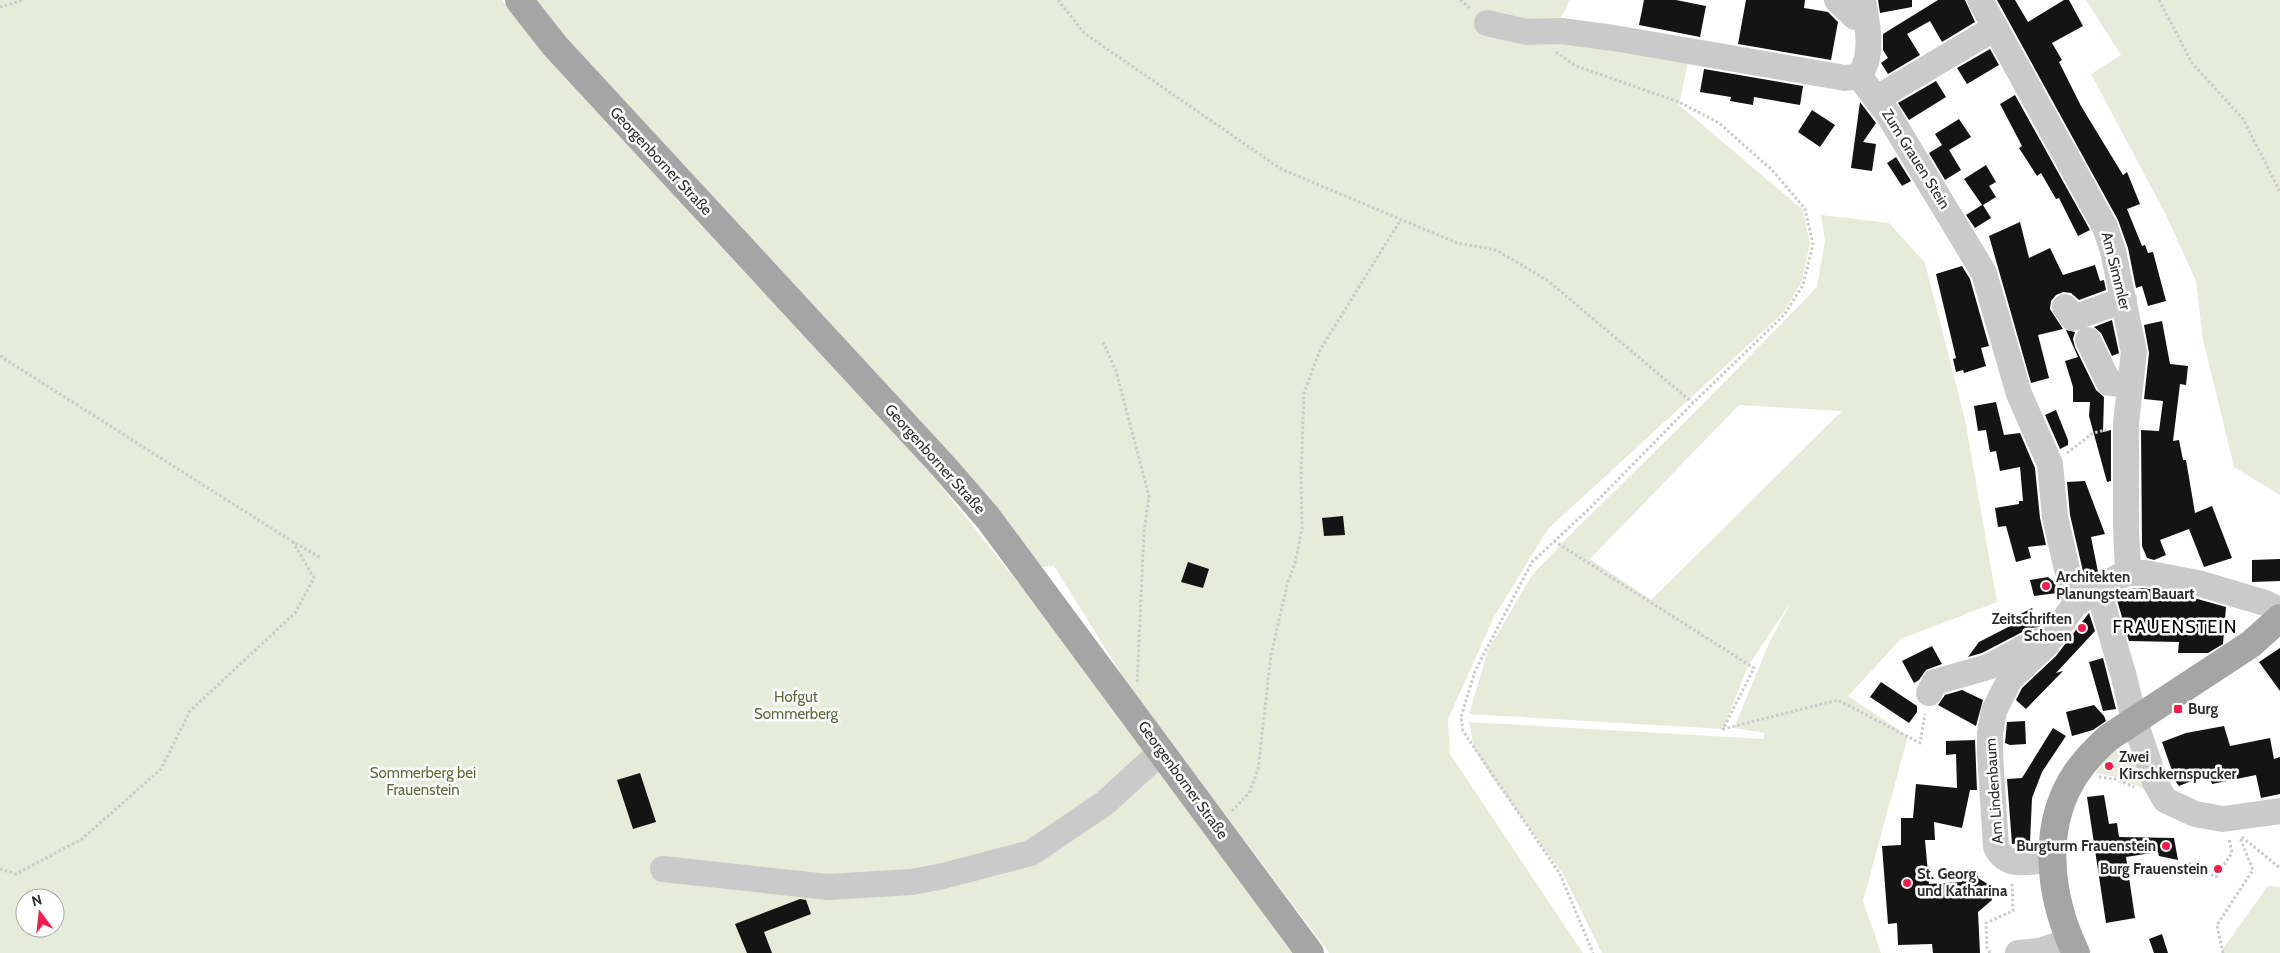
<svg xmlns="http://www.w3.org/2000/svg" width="2280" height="953" font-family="Cabin,sans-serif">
  <rect width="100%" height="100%" fill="#fff"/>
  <path fill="#e6ecd9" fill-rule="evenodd" d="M0,0H502L544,55L933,476L1036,605L1293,953H0ZM25,898H55V928H25Z
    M535,0H1570L1559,21L1691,48L1679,105L1803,210L1810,244L1801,283L1782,314L1548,529L1494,617L1448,719L1450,754L1583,953H1329L1128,685L1054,566L1040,567L564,37Z
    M2086,0H2280V495L2234,467L2203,340L2196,281L2166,215L2091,74L2121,55Z
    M1821,215L1889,223L1925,263L1965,420L1997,602L1901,639L1848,696L1908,736L1863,901L1881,953H1602L1563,874L1492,777L1474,749L1469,722L1764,739V733L1734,728L1770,641L1791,602L1748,666L1723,729L1469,714L1488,650L1532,575L1564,541L1704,403L1817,287L1825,241ZM1739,405L1842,411L1651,600L1590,559Z
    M2119,748C2136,750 2141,776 2147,790L2116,777L2095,773L2113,751Z
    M2268,886L2280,887V953H2222V950Z"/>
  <path fill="#141414" d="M1644,0H1676L1706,6L1700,37L1639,25Z
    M1746,0H1805L1804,8L1828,12L1838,22L1831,60L1738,44Z
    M1878,0H1912V7L1880,13Z
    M1938,0H1965L1975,22L1942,42L1930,21L1907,34L1920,55L1888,74L1881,63L1888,58L1883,50V34Z
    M1997,0H2015L2028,22L2064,0H2069L2083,26L2052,43L2062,60L2059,62L2081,106L2123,175L2127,172L2140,204L2127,209L2142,246L2145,245L2148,253L2153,252L2166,301L2148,306L2142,286L2136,288L2128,248L2118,220Z
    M1990,49L1999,65L1967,84L1957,68Z
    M1704,69L1803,86L1800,105L1754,97L1753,105L1730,101L1731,97L1700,92Z
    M1936,81L1946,97L1909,120L1898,103Z
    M2015,95L2090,230L2078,236L2059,198L2056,199L2041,173L2037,176L2019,148L2022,146L2000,104Z
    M1860,102L1876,123L1863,142L1876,144L1872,171L1851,168Z
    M1812,110L1835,125L1820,147L1798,132Z
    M1959,119L1971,137L1949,150L1961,170L1945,180L1929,153L1942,145L1935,134Z
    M1896,157L1911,181L1902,186L1887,163Z
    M1986,165L1996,182L1989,186L1996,197L1983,205L1991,218L1975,228L1966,215L1982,205L1964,179Z
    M2020,222L2029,258L2050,248L2063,275L2095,265L2100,281L2104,280L2106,290L2079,300L2071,293L2063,292L2056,295L2051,301L2050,309L2063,329L2038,335L2049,378L2031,383L1989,236Z
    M1962,266L1970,279L1989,346L1981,348L1986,366L1964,373L1963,370L1956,372L1953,359L1956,358L1936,274Z
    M2112,320L2119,353L2112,356L2101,333L2094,327Z
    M2162,321L2170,364L2188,366L2186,385L2180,384L2173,441L2179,440L2183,460H2186L2195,513L2212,506L2232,558L2204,567L2189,529L2160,540L2166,555L2154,560L2147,558L2142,546L2141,430L2159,431L2163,401L2144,399L2149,353L2144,325Z
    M2066,330L2075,332L2073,339L2075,347L2096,390L2104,397L2103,432L2111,430V481L2107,482L2089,416L2090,402H2073V387L2065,361L2078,357Z
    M1996,402L2004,435L2020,433L2035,468L2040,518L2046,545L2028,547L2031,558L2016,562L2006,526L1998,527L1995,508L2019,504V501H2023L2020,467L2000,471L1996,451L1990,452L1986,430L1978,431L1974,406Z
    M2056,410L2068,440V445L2060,449L2045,415Z
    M2085,481L2105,534L2091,537L2098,572L2085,580L2070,515L2067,482Z
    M1343,516L1345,535L1324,536L1322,518Z
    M2280,559V581L2252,582V560Z
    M1188,562L1209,569L1203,588L1181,582Z
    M2048,577L2055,583L2057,593L2034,596L2030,580Z
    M2144,588L2194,598L2226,607L2223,644L2208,653H2178L2179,642L2129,641L2117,600L2130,597L2129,589Z
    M2032,608L2040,627L2030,628L1982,653L1968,657L1979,642L2014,624L2011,619Z
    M2089,613L2095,631L2056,673L2063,671L2026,709L2016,700L2022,688L2056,656Z
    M1932,646L1942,664L1926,670L1919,680L1914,683L1902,661Z
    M2280,648V691L2259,662Z
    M2103,658L2116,709L2103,711L2089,662Z
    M1881,682L1917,706V712L1909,723L1870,697Z
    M1962,690L1983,700L1976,726L1938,705L1945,695Z
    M2094,705L2104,716L2106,721L2093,730L2072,736L2066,712Z
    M2025,721L2026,744L2010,745L2005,743L2007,722Z
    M2224,726L2230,746L2270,738L2274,759L2280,757V794L2261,798L2256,775L2212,784L2209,774L2179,786L2176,782L2162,742L2186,733Z
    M2053,728L2066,736L2042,772L2032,798L2030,842L2012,844L2007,779L2022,778Z
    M1975,740L1977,790H1970L1962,828L1934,822L1935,840H1925L1929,884L1962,882L1961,874L1977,872L1978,878L1991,886L1992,900L1978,912L1980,953H1933L1932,944L1898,945L1897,923L1888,924L1882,846L1901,845V818H1913L1916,784L1957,788L1956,754L1946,755V741Z
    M640,773L656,822L633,829L617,780Z
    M2104,795L2109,824L2117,823L2119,837L2174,838L2178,860L2159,856L2158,852L2126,857L2135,918L2106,923L2087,797Z
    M800,899L806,900L811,914L764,932L772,953H747L735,924Z
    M2162,934L2168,953H2154L2149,939Z"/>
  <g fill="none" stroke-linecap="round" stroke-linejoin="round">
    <path stroke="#cacaca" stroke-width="3" stroke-dasharray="2.5 2.5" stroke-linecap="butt" d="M1058,0L1084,33L1281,169L1457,243L1496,250L1547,280L1693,403
      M1460,0L1471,9
      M2159,0L2192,63L2243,119L2280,192
      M0,7L23,0
      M1556,52L1576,66L1679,102L1719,123L1773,171L1805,209L1813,244L1803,285L1784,315L1693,403L1590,508L1532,562L1475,671L1461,717L1463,731L1560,874L1593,953
      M1103,342L1116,371L1149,496L1144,532L1137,684
      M0,356L293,542L321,558
      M2067,453L2093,433L2106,430
      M1554,541L1754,668L1723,729L1838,700L1920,743L1925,714
      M2099,777L2115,779L2134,787
      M1232,811L1249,793L1258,770L1271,655L1287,585L1295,563L1302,529L1301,478L1304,393L1320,350L1401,219
      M2242,837L2280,868
      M2189,863L2216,877L2232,853L2229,838
      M0,869L16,874L82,839L161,769L190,711L295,613L314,578L293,542
      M1990,953L1987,947L1986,923L2013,911L2012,882
      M2223,953L2217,925L2253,870L2240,838"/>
    <path stroke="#cacaca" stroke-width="26" d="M1837,0L1855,17L1866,20
      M1980,0L2105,227L2113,251L2134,352L2126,423V527L2128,573
      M1487,23L1527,32L1561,31L1614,38L1845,78L1859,76
      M1859,76L1888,114L1984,273L2019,394L2050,464L2055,517L2075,604
      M1859,76C1875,54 1867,24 1863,0
      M1877,98L1995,28
      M2065,307L2073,318L2124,300
      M2088,340L2109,383L2129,384
      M2098,589L2124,677L2134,719L2156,784L2165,800L2195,814L2223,819L2280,811
      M1929,693L1935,682L1988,667L2037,641
      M2052,859C2030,861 2007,870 1996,847L1990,753V733L1994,711L2010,679L2046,645L2075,604L2118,577L2128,573H2145L2198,583L2265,603L2280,610
      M663,869L828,887L912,882L943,876L1031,853L1105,803L1153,759L1160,749
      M2018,953L2039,951L2070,941"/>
    <path stroke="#a5a5a5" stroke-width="28" d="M519,0L555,46L944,467L988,518L1310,953
      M2076,953C2049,897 2040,826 2077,772C2086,759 2097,748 2108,738L2251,644L2280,618"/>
  </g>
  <g fill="#f61d4d" stroke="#fff" stroke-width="2">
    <circle cx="2046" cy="586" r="5"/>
    <circle cx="2082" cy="628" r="5"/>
    <rect x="2173" y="704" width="10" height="10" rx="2.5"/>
    <circle cx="2109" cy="766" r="5"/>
    <circle cx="2166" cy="846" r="5"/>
    <circle cx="2218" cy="869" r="5"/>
    <circle cx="1907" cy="883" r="5"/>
  </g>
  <g text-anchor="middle" stroke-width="5" stroke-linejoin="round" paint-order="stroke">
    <g font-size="15" fill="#2d2d2d" stroke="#fff">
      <text transform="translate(1916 159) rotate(58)" y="5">Zum Grauen Stein</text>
      <text transform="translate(661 161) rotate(47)" y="5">Georgenborner Straße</text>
      <text transform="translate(2116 271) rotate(76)" y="5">Am Simmler</text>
      <text transform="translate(935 459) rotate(48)" y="5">Georgenborner Straße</text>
      <text transform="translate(1183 780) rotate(54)" y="5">Georgenborner Straße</text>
      <text transform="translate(1994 791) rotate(-94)" y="5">Am Lindenbaum</text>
    </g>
    <g font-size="15" font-weight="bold" fill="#2d2d2d" stroke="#fff" text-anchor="start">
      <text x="2056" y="582">Architekten<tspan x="2056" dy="17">Planungsteam Bauart</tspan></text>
      <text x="2072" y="624" text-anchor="end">Zeitschriften<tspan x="2072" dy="17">Schoen</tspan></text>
      <text x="2188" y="714">Burg</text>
      <text x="2119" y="762">Zwei<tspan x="2119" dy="17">Kirschkernspucker</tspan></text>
      <text x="2156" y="851" text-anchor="end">Burgturm Frauenstein</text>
      <text x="2208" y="874" text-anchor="end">Burg Frauenstein</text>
      <text x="1917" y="879">St. Georg<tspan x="1917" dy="17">und Katharina</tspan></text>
    </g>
    <g font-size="15" fill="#586d36" stroke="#fff">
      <text x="796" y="702">Hofgut<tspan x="796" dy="17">Sommerberg</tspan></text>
      <text x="423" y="778">Sommerberg bei<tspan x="423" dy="17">Frauenstein</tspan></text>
    </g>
    <g font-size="18" letter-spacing="1" fill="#000" stroke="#fff">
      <text x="2175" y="633">FRAUENSTEIN</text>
    </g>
  </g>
  <g transform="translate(40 913) rotate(345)"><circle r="24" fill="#ffffff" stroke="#ababab"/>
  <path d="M0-4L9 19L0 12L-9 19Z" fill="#f61d4d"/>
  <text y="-8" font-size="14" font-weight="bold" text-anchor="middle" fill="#2d2d2d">N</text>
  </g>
</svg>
